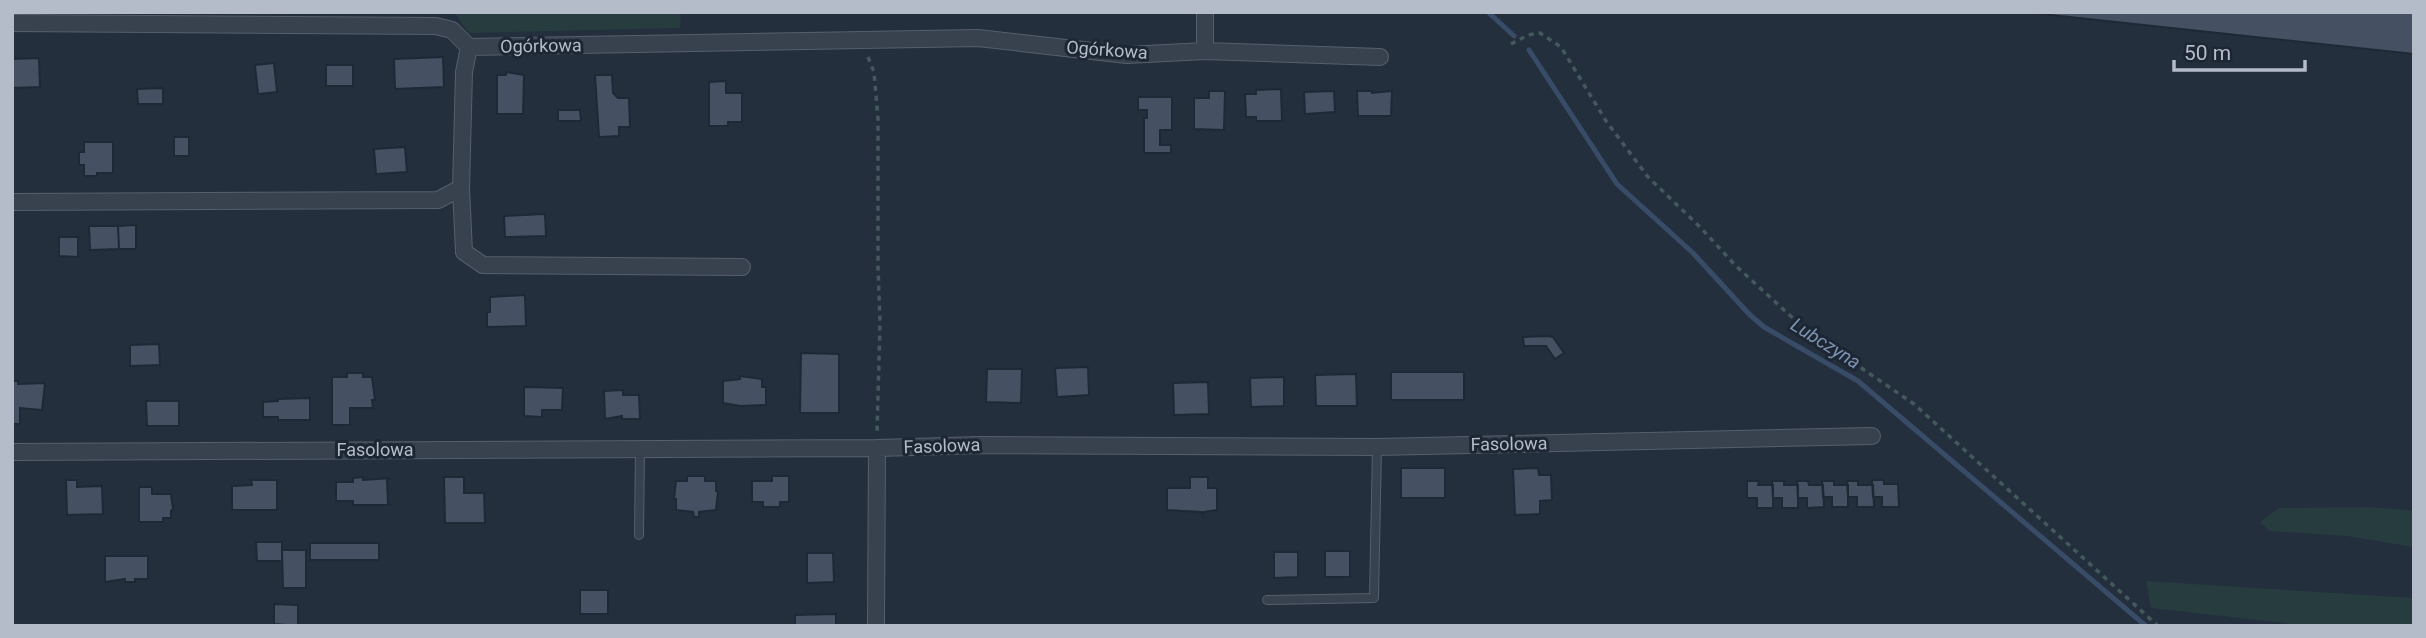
<svg xmlns="http://www.w3.org/2000/svg" width="2426" height="638" font-family="Roboto,sans-serif">
  <rect width="100%" height="100%" fill="#242f3e"/>
  <path fill="#263c3f" d="M454,12H681L680,28L469,33Z
    M2370,507L2414,511V547L2347,536L2269,531L2260,522L2279,508Z
    M2146,581L2414,598V626H2310L2151,608Z"/>
  <g fill="none" stroke-linecap="round" stroke-linejoin="round">
    <path stroke="#394c67" stroke-width="5" d="M1488,12L1514,36
      M1529,50L1617,184L1693,253L1749,314L1764,327L1858,381L2146,626"/>
  </g>
  <path fill="#455162" stroke="#1f2835" stroke-width="2" d="M2022,12H2414V54Z
    M443,57L444,87L395,89L394,59Z
    M39,58L40,87L12,88V59Z
    M274,63L277,92L258,94L255,65Z
    M326,65H353V86H326Z
    M506,72L524,75L523,114H497V75H506Z
    M595,75H612L613,93L618,98H629L630,127H619V136L599,137Z
    M726,81V93H742V122H728V126H709V82Z
    M163,88V104H138L137,89Z
    M1281,89L1282,121H1256V117H1246L1245,94H1256V90Z
    M1209,91H1225L1224,130L1194,129V98H1209Z
    M1334,91L1335,112L1305,114L1304,92Z
    M1357,91H1372V93L1392,91L1391,116H1358Z
    M1138,97H1172V130H1160V145H1171V153H1144V118H1147V110H1138Z
    M558,110H580L581,121H558Z
    M174,137H189V156H174Z
    M84,142H113V173H97V176H84V165H79V152H84Z
    M405,147L407,172L376,174L374,149Z
    M545,214L546,236L505,237L504,216Z
    M136,225V249H119L118,226Z
    M89,226H118L119,249L90,250Z
    M59,237H78V257L59,256Z
    M525,295L526,326L487,327V312H490V297Z
    M1546,336L1553,337L1564,353L1555,359L1546,346H1524L1523,337Z
    M159,344L160,365L130,366V345Z
    M801,353L839,354V413H800Z
    M1088,367L1089,395L1057,397L1055,368Z
    M987,369H1022L1021,403L986,402Z
    M1391,372H1464V400H1391Z
    M347,373H363V377H372L375,400H372L373,408H350V425H332V377H347Z
    M1356,374L1357,406H1316L1315,375Z
    M740,376L762,379V387H766V405L740,406L723,403V381L740,379Z
    M1284,377V406L1251,407L1250,378Z
    M12,381H18V384L45,383L42,410L20,408V424H12Z
    M1208,382L1209,414L1174,415L1173,383Z
    M524,387L563,388L562,410H542V417L524,416Z
    M623,390V395H639L640,419H622V416L605,419L604,391Z
    M310,398V420H278V417H263V402L278,401V399Z
    M146,401H179V426H147Z
    M1401,468H1445V498H1401Z
    M1538,468L1539,475H1551L1552,500L1540,501V514L1515,515L1513,469Z
    M687,476H705V481H716V491H718L716,510L699,512V517H694L693,512L676,510V499H674L676,481H687Z
    M772,476H789V502H780V507H763V502H752V481H772Z
    M363,477V480L391,478L387,479L388,504L391,505H353V501H336V482H353V478Z
    M444,477H464V493H484L485,523H445Z
    M1190,477H1208V488H1217V510L1203,512V515L1201,512L1167,510V488H1190Z
    M66,480H77V487L102,486L103,514L67,515Z
    M251,480H277V510H232V486L252,485Z
    M1872,480H1884V484H1898L1899,507H1882V497H1873Z
    M1747,481H1759L1758,485H1773V508H1757V498H1747Z
    M1772,481H1784V485H1798V508H1782V498H1773Z
    M1797,481H1808L1809,485H1823L1824,507L1807,508V498H1798Z
    M1822,481H1834V485H1848V507H1832V497H1823Z
    M1847,481H1858V485H1873L1874,507H1857V497H1848Z
    M139,487H152V494H171L173,509L171,511V518H163V522H139Z
    M256,542H282V561H257Z
    M310,543H379V560H310Z
    M282,550H306V588H283Z
    M1325,551H1350V577H1325Z
    M1274,552H1298V577L1274,578Z
    M807,553H833L834,582L807,583Z
    M105,556H148V579H135V582H125V579L105,582Z
    M580,590H608V614H580Z
    M274,604L298,605V626L274,624Z
    M836,614V626H795V615Z"/>
  <g fill="none" stroke-linecap="round" stroke-linejoin="round">
    <defs>
      <path id="service" d="M639,535L640,449
        M1267,600L1374,598L1377,447"/>
      <path id="minor" d="M12,23L436,26L452,30L469,47
        M469,47L978,38L1127,55L1205,51V12
        M1205,51L1380,57
        M461,188L464,252L483,265L742,267
        M12,202L438,200L461,188L464,72L469,47
        M12,452L877,448L980,445L1377,447L1872,436
        M876,626L877,448"/>
    </defs>
    <use href="#service" stroke="#565f6c" stroke-width="10"/>
    <use href="#minor" stroke="#565f6c" stroke-width="18"/>
    <path stroke="#44595c" stroke-width="3.5" stroke-dasharray="5 5" stroke-linecap="butt" d="M1511,44L1528,35L1540,33L1561,47L1606,121L1648,177L1699,226L1736,266L1807,331L1914,404L2158,626
      M868,57L874,72L878,119V267L880,323L877,433"/>
    <use href="#service" stroke="#38414e" stroke-width="8"/>
    <use href="#minor" stroke="#38414e" stroke-width="16"/>
  </g>
  <g text-anchor="middle" stroke-width="6" stroke-linejoin="round" paint-order="stroke">
    <g font-size="18" fill="#b4bcc9" stroke="#1d2633">
      <text transform="translate(541 46) rotate(-1)" y="6">Ogórkowa</text>
      <text transform="translate(1107 50) rotate(4)" y="6">Ogórkowa</text>
      <text transform="translate(1509 444) rotate(-1)" y="6">Fasolowa</text>
      <text transform="translate(942 446) rotate(-2)" y="6">Fasolowa</text>
      <text x="375" y="456">Fasolowa</text>
    </g>
    <g font-size="19" font-style="italic" fill="#7c92b1" stroke="#1d2633">
      <text transform="translate(1826 343) rotate(32)" y="7">Lubczyna</text>
    </g>
  </g>
  <rect width="2426" height="638" fill="none" stroke="#b4bcc9" stroke-width="28"/>
  <path d="M2174 60v10h131v-10" fill="none" stroke="#b4bcc9" stroke-width="3.5"/>
  <text x="2184" y="60" font-size="21" fill="#b4bcc9" stroke="#1d2633" stroke-width="5" paint-order="stroke">50 m</text>
</svg>
